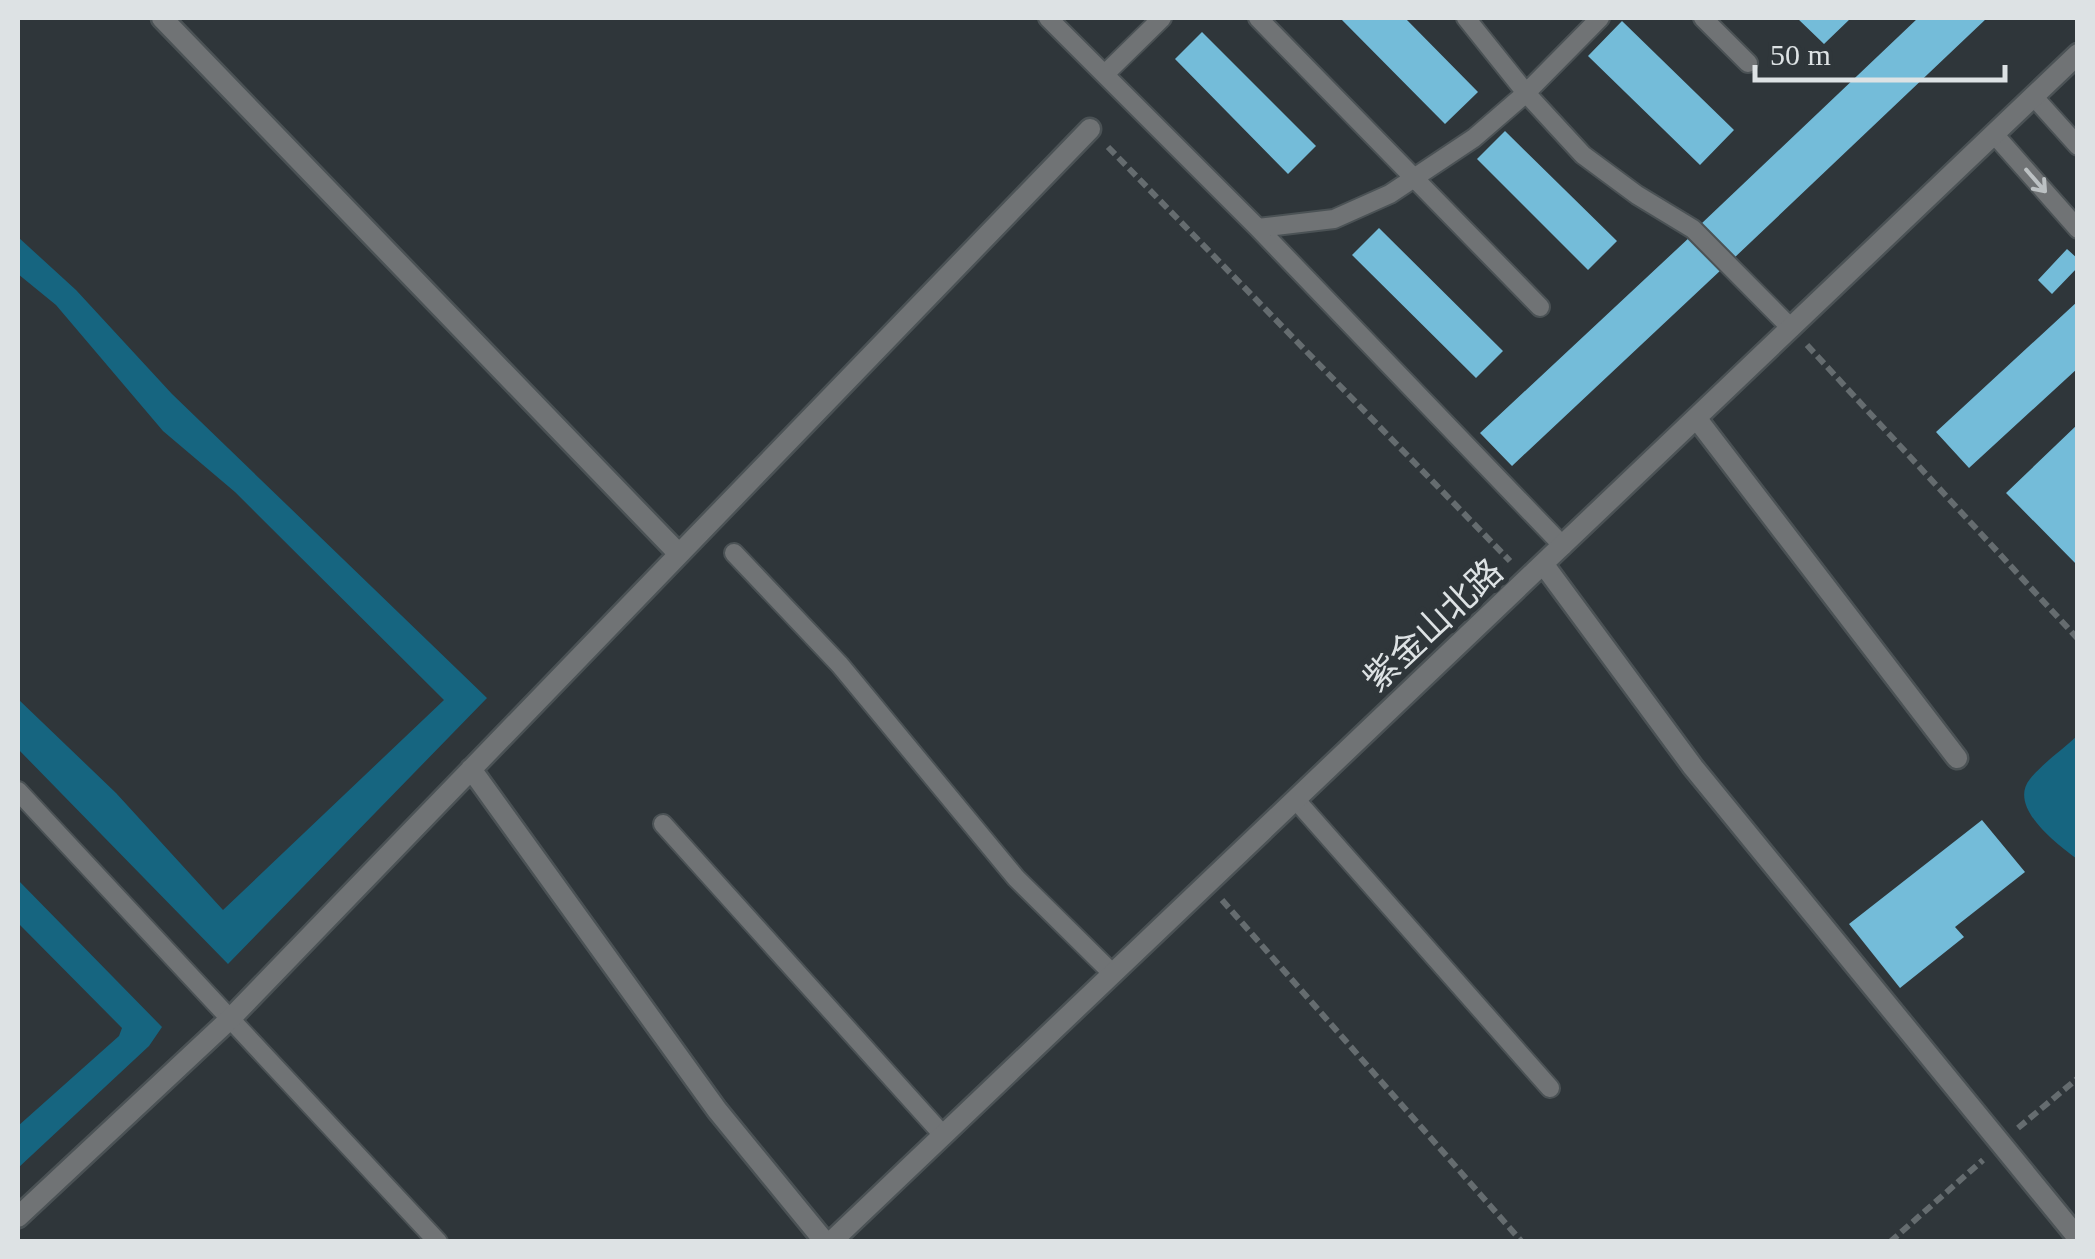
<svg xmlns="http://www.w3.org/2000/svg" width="2095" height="1259" font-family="'Times New Roman','Noto Sans SC',serif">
  <rect width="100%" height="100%" fill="#2f363a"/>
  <path fill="#166580" d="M18,237L76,290L172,394L487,698L228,964L18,749V699L116,793L223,910L444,700L235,492L163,431L56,305L18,274Z
    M2077,736V859C2058,845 2007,807 2030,779C2043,763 2062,750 2077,736Z
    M18,880L162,1027L149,1046L18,1168V1126L119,1036L122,1028L18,923Z"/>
  <path fill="#74bcd9" d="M1340,18H1405L1478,92L1445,124Z
    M1797,18H1851L1824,44Z
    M1918,18H1987L1733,259L1701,224Z
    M1622,21L1734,130L1700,165L1588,56Z
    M1202,32L1316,146L1288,174L1175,59Z
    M1505,131L1617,241L1588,270L1477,159Z
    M1379,228L1503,351L1476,378L1352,255Z
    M1691,236L1722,269L1512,466L1480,433Z
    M2067,249L2078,259V267L2052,294L2038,280Z
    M2078,301V368L1969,468L1936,432Z
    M2078,424V566L2006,493Z
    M1982,820L2025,872L1955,927L1964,937L1900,988L1849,924Z"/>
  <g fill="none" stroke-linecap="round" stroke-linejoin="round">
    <defs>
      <path id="service" d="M1048,18L1258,228L1563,546
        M1258,18L1540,307
        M1466,18L1526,93L1583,155L1637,195L1693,229L1791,328
        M1703,18L1748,63
        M1105,74L1162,18
        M2033,96L2078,146
        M1994,134L2078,229
        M1258,228L1334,219L1390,194L1474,138L1526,93L1600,18
        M734,553L840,665L1016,878L1113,974
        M18,791L438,1242
        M1296,800L1550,1088
        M663,824L943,1135"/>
      <path id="minor" d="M162,18L679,554
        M1697,419L1957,758
        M1544,565L1693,767L2078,1238
        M471,769L717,1110L825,1242
        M18,1217L230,1019L1090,129
        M831,1242L2078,54"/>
    </defs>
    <use href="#service" stroke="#4b5255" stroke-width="22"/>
    <use href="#minor" stroke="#4b5255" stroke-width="25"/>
    <path stroke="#656c6f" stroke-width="6" stroke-dasharray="10 5" stroke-linecap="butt" d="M1108,147L1510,561
      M1807,345L2078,639
      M1222,900L1522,1242
      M2018,1128L2078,1078
      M1890,1242L1983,1160"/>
    <use href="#service" stroke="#707375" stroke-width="18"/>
    <use href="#minor" stroke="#707375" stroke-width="20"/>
  </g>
  <defs><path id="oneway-shaft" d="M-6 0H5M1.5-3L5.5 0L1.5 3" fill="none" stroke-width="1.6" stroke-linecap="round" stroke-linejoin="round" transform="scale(2.5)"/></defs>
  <use stroke="#bcc1c3" href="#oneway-shaft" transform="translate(2036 181) rotate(49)"/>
  <g text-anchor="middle" stroke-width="10" stroke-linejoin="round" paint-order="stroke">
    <g font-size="35" fill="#dde2e4" stroke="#2f363a">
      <text transform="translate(1433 625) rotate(-43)" y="12">紫金山北路</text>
    </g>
  </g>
  <rect width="2095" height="1259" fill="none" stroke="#dde2e4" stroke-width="40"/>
  <path d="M1755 65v15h250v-15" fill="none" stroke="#dde2e4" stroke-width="5"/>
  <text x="1770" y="65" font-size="30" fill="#dde2e4" stroke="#2f363a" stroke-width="8" paint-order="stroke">50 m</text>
</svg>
